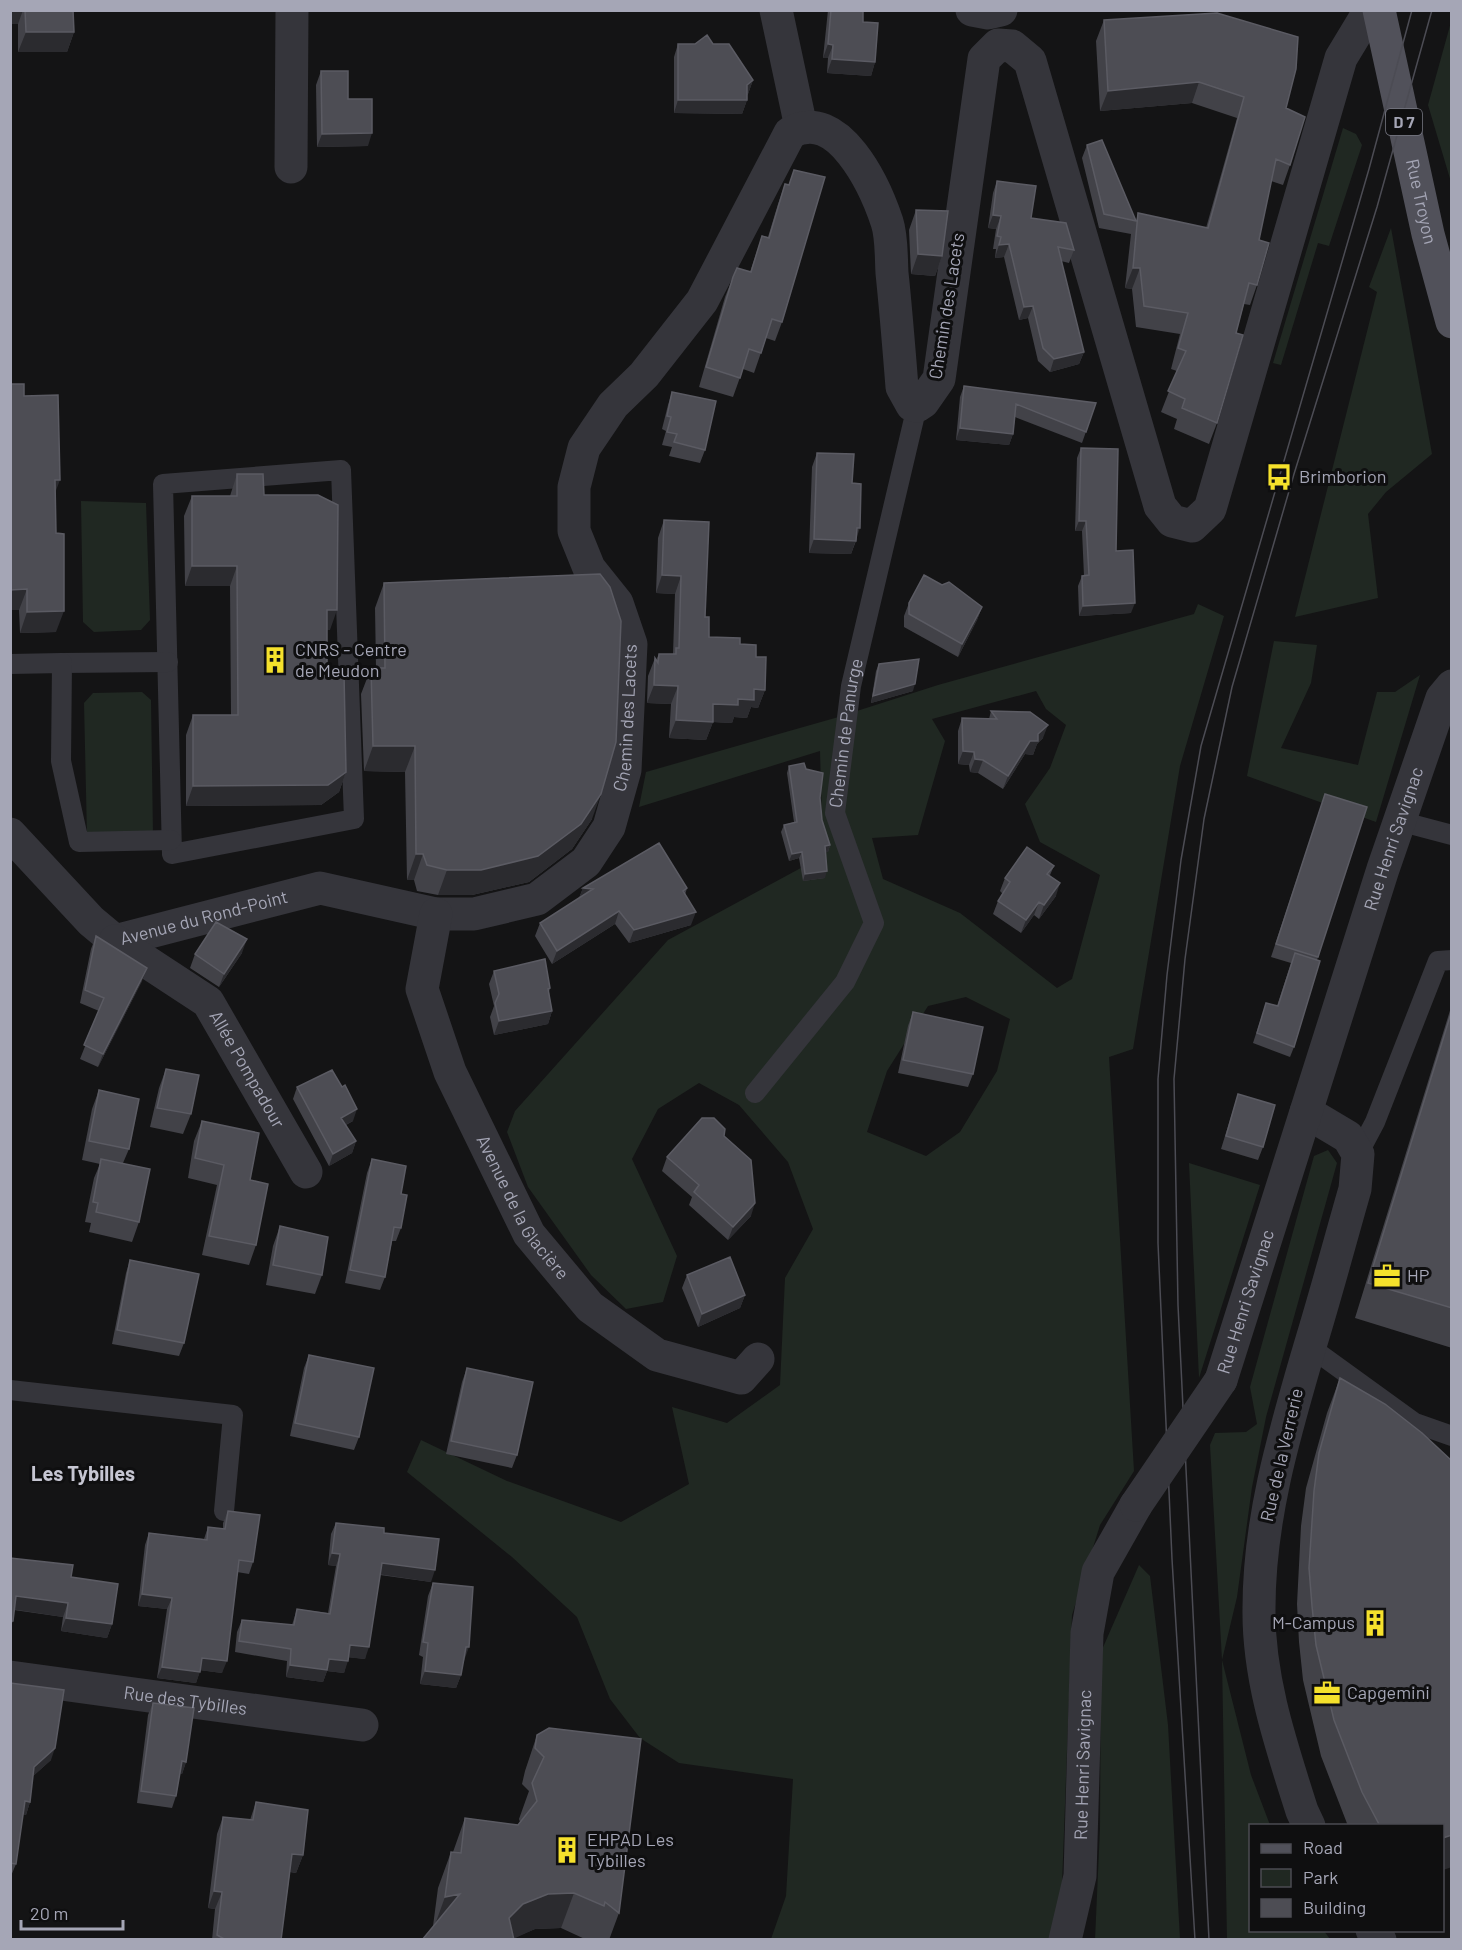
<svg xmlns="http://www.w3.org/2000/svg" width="1462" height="1950" font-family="Barlow,sans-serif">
  <rect width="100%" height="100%" fill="#141415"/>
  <path fill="#202822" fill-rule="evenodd" d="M1451,22H1452L1451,182L1428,105Z
    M1343,128L1356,134L1362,145L1329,246L1318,243L1281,365L1273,363Z
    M1391,228L1432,454L1386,492L1368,514L1378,598L1295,617L1377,292L1369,287Z
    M81,501L146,503L150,620L141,630L94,632L83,622Z
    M1198,604L1224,616L1180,766L1133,1049L1109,1057L1134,1471L1100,1525L1072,1615L1062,1885L1050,1939H771L786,1896L793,1779L679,1763L640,1738L610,1699L577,1617L512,1557L407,1472L421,1440L507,1481L621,1522L689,1484L672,1407L727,1423L780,1385L785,1278L813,1229L788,1162L739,1105L699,1083L658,1109L632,1159L677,1256L663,1302L626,1309L591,1275L528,1187L507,1132L515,1111L668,940L823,856L820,751L639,807L646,772L835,718L938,685L1194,614ZM1036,691L1046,709L1066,725L1050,768L1025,804L1040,842L1100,875L1072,979L1057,988L960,913L883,879L872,838L918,835L945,741L932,719ZM966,997L1010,1019L997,1071L960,1132L926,1156L867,1132L887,1071L928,1006Z
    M1274,641L1317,645L1311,683L1281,748L1358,765L1377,692H1395L1420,675L1376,822L1247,776Z
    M142,692L151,700L153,835L87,836L84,703L93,693Z
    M1328,1150L1337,1163L1266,1417L1252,1487L1237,1597L1222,1660L1251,1775L1270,1825L1250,1826V1930L1324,1931L1330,1939H1227L1222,1660L1210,1445L1215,1433L1246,1432L1257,1424L1250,1387L1314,1156Z
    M1189,1163L1260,1185L1199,1378Z
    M1139,1565L1150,1576L1168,1725L1180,1939L1095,1940L1100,1828L1101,1652Z"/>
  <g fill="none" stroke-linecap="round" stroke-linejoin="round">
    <g stroke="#35353b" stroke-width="20">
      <path d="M341,470L354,819L172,854L163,484Z"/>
      <path d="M62,663L168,662"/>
      <path d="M10,664L62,663L61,761L79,842L171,840"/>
      <path d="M1399,821L1452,835"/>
      <path id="s1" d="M755,1093L845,982L874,923L835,813L851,686L917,406"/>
      <path d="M1358,1154L1375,1122L1438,961L1452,960"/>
      <path d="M1310,1347L1415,1423L1452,1436"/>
      <path d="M10,1390L233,1415L224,1511"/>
    </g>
    <g stroke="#35353b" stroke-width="33">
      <path d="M776,10L801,127"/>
      <path d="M972,10L988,13L1001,10"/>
      <path d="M291,167L292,10"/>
      <path id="s2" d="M10,834L91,921L115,941L320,888L436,914H474L537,899L586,862L609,827L625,770L631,644L617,603L589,568L574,531V487L584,448L613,405L644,375L702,301L790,133C838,105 875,186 887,222C892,237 891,257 892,273C896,311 899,349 902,387L912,405L917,406L923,402L939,379L984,59L998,45L1012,46L1030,61L1160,506L1172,521L1192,526L1210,509L1341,58L1370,10"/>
      <path id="s3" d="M436,914L422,989L450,1072L529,1234L590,1307L657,1355L741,1378L758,1359"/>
      <path id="s4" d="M115,941L208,1002L306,1172"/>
      <path d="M1306,1112L1348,1137L1358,1154L1355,1189C1340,1241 1326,1294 1310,1346C1285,1432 1259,1517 1259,1608C1258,1678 1281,1745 1302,1811L1309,1826"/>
      <path id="s5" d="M1221,1380L1383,869L1442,698L1452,686"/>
      <path id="s6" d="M10,1677L362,1725"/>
      <path d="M1372,1930L1380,1940"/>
      <path id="s7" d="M1065,1940L1080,1876L1087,1633L1098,1572L1136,1505"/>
    </g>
    <path stroke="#51515a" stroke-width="33" id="s8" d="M1379,10L1428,234L1452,322"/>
    <path stroke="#4c4c54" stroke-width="1.5" d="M1195,1940L1172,1559L1158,1243V1079L1167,975L1181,860L1201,746L1369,169L1412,10
      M1209,1940L1178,1305L1174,1079L1185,959L1204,819L1232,687L1294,474L1377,207L1432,10"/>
    <path stroke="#35353b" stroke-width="33" d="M1136,1505L1221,1380"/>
  </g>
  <path fill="#424248" d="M10,10H73L74,32L67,52H18V24Z
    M828,10H863V22L875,62L871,76L827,73L828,58H823Z
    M1104,20L1286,108L1290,165L1283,185L1271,181L1259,240L1257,285L1250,305L1244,304L1236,333L1217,423L1209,444L1174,429L1177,419L1161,412L1177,371L1171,369L1180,334L1136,327L1132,289L1125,288L1131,234L1099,228L1082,158L1087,145L1136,221L1138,213L1206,228L1237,118L1192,103L1100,111L1096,41Z
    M678,44H713L753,80L748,94L747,95V100L742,114L674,113V57Z
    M321,71L348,99L368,146L317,147L316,85Z
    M794,170L782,322L775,341L766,338L754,373L743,369L733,397L699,387L725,297L733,277L750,272L762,236L768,237L778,204L785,184L789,185Z
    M997,181L1031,218L1074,250L1069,263L1061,261L1084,352L1079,364L1050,372L1038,361L1028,318L1019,320L1004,257L995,258L996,249H993L996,229L988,228L993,193Z
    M916,210L942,256L935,276L911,274L909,230Z
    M964,386L1096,403L1082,443L1015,417L1013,434L1009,445L956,440L960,397Z
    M672,392L705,450L700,463L669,456L672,447L662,445L666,431L662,429L668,405Z
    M24,396L55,493L56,632L20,633L19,610Z
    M1081,448L1116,551L1131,613L1079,616L1078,586L1082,576H1084L1082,531H1075L1077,458Z
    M817,453L852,483L856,537V541L851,554L809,553L812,467Z
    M237,474L264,495L330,630H327V674L346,772L339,792L321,805L186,806V735L193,715H231L230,586H185L184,516L192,496H230Z
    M664,520L705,617L709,637L740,644L756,657L765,690L758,708L751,707L747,718L734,717L732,723L713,722L706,740L669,738L671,704L647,703L648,676L655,658L656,660L659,654H673L675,594L656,593L658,538Z
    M384,583L592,819L572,849L529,882L472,895H438L417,891L414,880H407L405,772L364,771L361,694L371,668H376L375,608Z
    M942,585L982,607L977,620L958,657L904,627V616L909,603Z
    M879,664L913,691L871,703L876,671Z
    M991,711L1043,738L1037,744L1033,755L1025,754L1003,789L978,773L970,772L969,765L958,764V731L962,718L989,719Z
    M789,766L806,769L820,798L822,820L830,845L828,852H825V878L803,881L799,858L789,861L781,832L784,825L794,822L787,773Z
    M1325,794L1367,807L1317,960L1294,1047L1290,1057L1253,1043L1266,1003L1277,1006L1291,963L1271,957Z
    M1054,866L1050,875L1056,896L1039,919L1034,915L1021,933L993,914L998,901L1003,894L1000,891L1005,878Z
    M583,888H687L685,895L691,925L629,943L615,924L552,964L535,936L540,923L579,898Z
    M96,936L142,981L98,1067L80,1059L99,1011L80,1003L91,949Z
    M242,953L219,987L190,968L195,954Z
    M494,971L550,988L549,992L552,1011L548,1024L494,1035L490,1017L494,1006L489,984Z
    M1452,1004V1348L1355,1318Z
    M913,1012L973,1074L968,1087L898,1073L908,1026Z
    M166,1069L191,1114L183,1134L150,1127L159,1088Z
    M297,1087L353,1121L346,1125L356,1141L352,1153L329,1166L293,1099Z
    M99,1090L129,1149L123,1163L139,1222L132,1242L89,1232L91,1223L85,1222L94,1178L100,1164L82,1160L92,1109Z
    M1238,1094L1263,1147L1258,1160L1221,1149Z
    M202,1121L250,1180L256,1245L249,1265L202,1255L217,1185L188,1178L194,1141Z
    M667,1157L751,1216L728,1240L689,1205L692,1197L662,1171Z
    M372,1159L401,1194V1228L396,1241H392L385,1277L380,1290L345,1283L367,1173Z
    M280,1226L322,1275L315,1294L266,1285L273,1246Z
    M130,1260L184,1343L179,1356L112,1344L126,1273Z
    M687,1275L745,1295L740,1308L698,1327L682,1288Z
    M309,1355L359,1437L354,1450L290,1436L304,1368Z
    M467,1368L517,1455L512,1468L446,1454L462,1382Z
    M1340,1378L1443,1826H1348L1321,1756L1303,1680L1299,1642L1297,1604L1301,1526L1306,1488L1327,1413Z
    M228,1511L253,1562L249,1574L237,1572L222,1673L200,1670L196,1683L157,1678L167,1609L138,1606L145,1545L149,1533L204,1539L208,1527L223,1529V1523Z
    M336,1523L384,1533L431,1582L380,1575L365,1659L348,1657L344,1673L327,1671L323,1682L286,1677L287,1661L235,1652L237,1632L242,1620L292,1625L297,1609L328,1613L336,1566L328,1565L331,1534Z
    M10,1558L71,1577L112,1624L107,1638L61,1631L63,1617L14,1610L13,1621L10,1627Z
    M433,1583L464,1661H463L461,1675L456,1688L420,1684L423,1657L419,1655L428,1596Z
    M10,1683L51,1760L33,1776L30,1802L26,1815L23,1814L16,1864L11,1876Z
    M153,1703L186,1762L182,1774L180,1773L176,1796L172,1808L137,1803L148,1715Z
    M537,1735L619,1913L609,1940H595L592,1938V1940H587L561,1928L535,1929L513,1938L433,1926L438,1888L451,1852H453L465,1818L518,1825L520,1822L519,1819L529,1791L522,1784L525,1771Z
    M256,1802L303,1855L296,1873L290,1872L281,1940H212L215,1909L208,1908L217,1834L223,1817L250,1820Z"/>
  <path fill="#2b2b2f" d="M10,10H23L18,24H10Z
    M26,32H74L67,52H18Z
    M828,44L833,45L828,58H823Z
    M832,59L875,62L871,76L827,73Z
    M753,80L748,94L742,98L747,85Z
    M1199,82L1192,103L1100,111L1108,91Z
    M678,100H747L742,114L674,113Z
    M372,133L368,146L317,147L322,134Z
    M993,215L1001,216L996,229L988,228Z
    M1009,244L1004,257L995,258L999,245Z
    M918,254L942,256L935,276L911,274Z
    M1133,268H1140L1132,289L1125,288Z
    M1033,306L1028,318L1019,320L1024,307Z
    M1084,352L1079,364L1050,372L1054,359Z
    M960,428L1013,434L1009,445L956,440Z
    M55,480H60L52,501Z
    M1079,521H1086L1082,531H1075Z
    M860,528L851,554L809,553L814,539Z
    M192,566H237L230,586H185Z
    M662,575L681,576L675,594L656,593Z
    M27,589L19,610H10V590Z
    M1135,603L1131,613L1079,616L1083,606Z
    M982,607L977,620L958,657L962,644Z
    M327,610H337L330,630H320Z
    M64,611L56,632L20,633L27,612Z
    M915,684L913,691L871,703L873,696Z
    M654,685L678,686L671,704L647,703Z
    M754,689L765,690L758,708L751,707L747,718L734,717L732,723L713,722L706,740L669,738L676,720L713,704L738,699Z
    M1048,725L1043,738L1037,744L1033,755L1025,754L1003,789L1008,776L1030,741Z
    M373,746H415L405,772L364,771Z
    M963,751L974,752L969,765L958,764Z
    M975,759L983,760L978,773L970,772Z
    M346,772L339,792L321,805L186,806L193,786Z
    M601,794L592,819L572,849L529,882L472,895H438L447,870Z
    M830,845L828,852L822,853L825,846Z
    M802,852L799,858L789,861L792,854Z
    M416,854H423L414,880H407Z
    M827,871L825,878L803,881L805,874Z
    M1060,883L1056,896L1039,919L1044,905Z
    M583,888L593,889L578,901Z
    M1039,902L1034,915L1021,933L1026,920Z
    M619,911L615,924L552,964L557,951Z
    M696,912L691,925L629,943L634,930Z
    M247,939L242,953L219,987L224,974Z
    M147,968L142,981L98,1067L103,1054Z
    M552,1011L548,1024L494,1035L499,1021Z
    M357,1109L353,1121L337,1129L341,1118Z
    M356,1141L352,1153L329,1166L333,1154Z
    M755,1203L751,1216L728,1240L733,1227Z
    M745,1295L740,1308L698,1327L702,1314Z
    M332,1553L340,1554L336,1566L328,1565Z
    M382,1563L435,1570L431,1582L378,1574Z
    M142,1594L172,1598L167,1609L138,1606Z
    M16,1596L68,1603L63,1617L11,1609Z
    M66,1618L112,1624L107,1638L61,1631Z
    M350,1645L369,1647L365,1659L345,1657Z
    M466,1647H469L464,1661H461Z
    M202,1658L227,1661L222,1673L198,1670Z
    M329,1659L348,1661L344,1673L327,1671L323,1682L286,1677L290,1665Z
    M162,1667L200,1672L196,1683L157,1678Z
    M425,1671L461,1675L456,1688L420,1684Z
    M55,1748L51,1760L30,1779L34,1767Z
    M182,1761L186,1762L182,1774L178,1773Z
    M25,1801L30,1802L26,1815L20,1814Z
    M1452,1835V1867L1443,1870V1838Z
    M292,1854L303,1855L296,1873L286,1871Z
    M214,1891L222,1892L215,1909L208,1908Z
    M574,1893L561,1928L535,1929L511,1940L509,1918L523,1904L548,1894Z
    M460,1894L432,1933L445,1897Z"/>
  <path fill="#4d4d54" stroke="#5b5b63" stroke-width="1.5" d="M25,10H73L74,32H26Z
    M831,10H863V22L878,23L875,62L832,59L833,45L828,44Z
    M1217,13L1298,37L1296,69L1286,108L1305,117L1290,165L1276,159L1259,240L1269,243L1257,285L1249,283L1236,333L1243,335L1217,423L1182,408L1185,399L1168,391L1186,351L1178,348L1188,313L1144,306L1140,268H1133L1138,213L1208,228L1244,97L1199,82L1108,91L1104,20Z
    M707,35L713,44H729L753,80L747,85V100H678V44H695Z
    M321,71H348V99H372V133L322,134Z
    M1102,140L1136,221L1104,214L1087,145Z
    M794,170L825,177L782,322L772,319L761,353L749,349L740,378L706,367L733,277L737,268L751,272L762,236L769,238L785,184L789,185Z
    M997,181L1036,186L1031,218L1066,223L1074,250L1058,247L1084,352L1054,359L1043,348L1033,306L1024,307L1009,244L999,245L1001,237L997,236L1001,216L993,215Z
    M916,210L948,211L942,256L918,254Z
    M10,384H24V396L58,395L60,480H55L56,533L64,534V611L27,612V589L10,590Z
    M964,386L1096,403L1086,432L1016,404L1013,434L960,428Z
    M672,392L716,401L705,450L674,442L677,434L667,432L671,417L667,416Z
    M1081,448L1118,449L1116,551L1133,550L1135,603L1083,606L1082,576L1089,575L1086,521H1079Z
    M817,453L854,454L852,483L861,484L860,528H857L856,541L814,539Z
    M237,474H263L264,495H318L338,505L337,610H327V674H344L346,772L328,785L193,786V715H238L237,566H192V496H237Z
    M664,520L709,522L705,617H709V637L740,638V644L756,645V657H766L765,690L754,689V700L738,699V705L713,704V722L676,720L678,686L654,685L655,658L658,663L659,654H676V648H679L681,576L662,575Z
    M600,574L610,587L621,621L616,742L601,794L581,824L538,856L481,870H447L427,865L423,854H416L415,746H373L371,668H385L384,583Z
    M924,575L942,585L949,582L982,607L962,644L909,614V603Z
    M919,659L915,684L873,696L879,664Z
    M991,711L1030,712L1048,725L1038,734V741H1030L1008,776L983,760L975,759L974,752L963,751L962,718L997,719Z
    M804,763L806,769L823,773L820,798L822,820L830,845L825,846L827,871L805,874L802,852L792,854L784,825L797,822L789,766Z
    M1325,794L1367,807L1318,957L1276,944Z
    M659,843L687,888L683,891L696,912L634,930L619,911L557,951L540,923L593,889L583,888Z
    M1027,847L1054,866L1047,874L1060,883L1044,905L1039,902L1026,920L998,901L1010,882L1005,878Z
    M216,922L247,939L224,974L195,954Z
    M96,936L147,968L103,1054L84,1045L104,998L85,990Z
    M1295,953L1320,961L1294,1047L1257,1033L1266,1003L1278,1006Z
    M545,959L550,988L548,989L552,1011L499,1021L495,1003L499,994L494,971Z
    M1452,1010V1308L1368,1283Z
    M913,1012L983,1027L973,1074L903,1060Z
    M166,1069L199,1075L191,1114L157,1108Z
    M332,1070L342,1087L345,1085L357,1109L341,1118L356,1141L333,1154L297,1087Z
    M99,1090L139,1099L129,1149L89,1141Z
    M1238,1094L1275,1105L1263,1147L1226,1136Z
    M702,1118H714L725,1129L724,1136L751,1160L755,1203L733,1227L694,1192L699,1185L667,1157Z
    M202,1121L259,1133L250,1180L268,1184L256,1245L209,1236L224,1165L195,1158Z
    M101,1159L150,1169L139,1222L96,1212L98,1203L93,1202Z
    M372,1159L406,1166L401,1194L407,1195L401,1228L394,1227L385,1277L350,1270Z
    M280,1226L328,1237L322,1275L273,1265Z
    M730,1257L745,1295L702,1314L687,1275Z
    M130,1260L199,1274L184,1343L117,1330Z
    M309,1355L374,1368L359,1437L295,1423Z
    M467,1368L533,1382L517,1455L451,1441Z
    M1340,1378L1385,1404L1422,1433L1452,1461V1835L1443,1838V1826H1380L1362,1792L1334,1720L1316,1645L1312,1606L1309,1568L1314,1491L1319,1453Z
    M228,1511L260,1515L253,1562L239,1560L227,1661L202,1658L200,1672L162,1667L172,1598L142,1594L149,1533L207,1540L208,1527L225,1529Z
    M336,1523L384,1528V1533L439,1539L435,1570L382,1563L369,1647L350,1645L348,1661L329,1659L327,1670L290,1665L291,1649L239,1641L242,1620L294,1625L297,1609L330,1614L340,1554L332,1553Z
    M10,1558L73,1565L71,1577L118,1584L112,1624L66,1618L68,1603L16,1596L13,1621H10Z
    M433,1583L473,1587L469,1647H466L461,1675L425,1671L428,1643L423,1642Z
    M10,1683L64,1690L55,1748L34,1767L30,1802L25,1801L16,1864L10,1863Z
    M153,1703L194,1708L186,1762L182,1761L176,1796L141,1791Z
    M549,1728L641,1739L619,1913L605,1902L604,1906L574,1893L548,1894L523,1904L509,1918L514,1940H422L460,1894L445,1897L451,1852L461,1853L465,1818L518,1825L537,1801L532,1783L544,1757L535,1748L537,1735Z
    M256,1802L308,1810L303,1855L292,1854L281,1940H226L217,1935L222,1892L214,1891L223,1817L253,1820Z"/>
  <defs>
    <symbol id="bus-bare" viewBox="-9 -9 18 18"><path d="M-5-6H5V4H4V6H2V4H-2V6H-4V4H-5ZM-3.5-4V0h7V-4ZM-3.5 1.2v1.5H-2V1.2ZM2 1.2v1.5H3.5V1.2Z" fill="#f5e12c" stroke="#0f0f10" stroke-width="2.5" paint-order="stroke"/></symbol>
    <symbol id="building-bare" viewBox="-9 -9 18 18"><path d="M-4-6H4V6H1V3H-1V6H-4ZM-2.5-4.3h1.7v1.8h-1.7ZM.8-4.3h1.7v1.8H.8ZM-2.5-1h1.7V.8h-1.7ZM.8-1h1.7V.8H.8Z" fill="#f5e12c" stroke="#0f0f10" stroke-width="2.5" paint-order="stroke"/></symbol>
    <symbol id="office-bare" viewBox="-9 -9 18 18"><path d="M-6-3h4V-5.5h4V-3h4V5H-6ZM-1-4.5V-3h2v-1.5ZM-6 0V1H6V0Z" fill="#f5e12c" stroke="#0f0f10" stroke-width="2.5" paint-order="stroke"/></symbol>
  </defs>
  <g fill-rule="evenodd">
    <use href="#bus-bare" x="1260" y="458" width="38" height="38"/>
    <use href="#building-bare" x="256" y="641" width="38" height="38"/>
    <use href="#office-bare" x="1368" y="1257" width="38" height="38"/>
    <use href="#building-bare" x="1356" y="1604" width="38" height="38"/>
    <use href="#office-bare" x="1308" y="1674" width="38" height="38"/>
    <use href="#building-bare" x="548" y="1831" width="38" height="38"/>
  </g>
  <g text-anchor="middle" stroke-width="6" stroke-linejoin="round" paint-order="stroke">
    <rect fill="#0f0f10" stroke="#787984" stroke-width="1.5" x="1386" y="109" width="36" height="26" rx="4.5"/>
    <g font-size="16" font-weight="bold" fill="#a5a6b6">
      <text x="1404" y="128">D 7</text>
    </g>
    <g font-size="18" fill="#a5a6b6" stroke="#0f0f10">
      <text dy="6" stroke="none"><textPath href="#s8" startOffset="196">Rue Troyon</textPath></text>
      <text transform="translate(947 306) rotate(-81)" y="6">Chemin des Lacets</text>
      <text dy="6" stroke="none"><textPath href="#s2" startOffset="798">Chemin des Lacets</textPath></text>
      <text dy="6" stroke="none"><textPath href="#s1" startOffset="406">Chemin de Panurge</textPath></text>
      <text dy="6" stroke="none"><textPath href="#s5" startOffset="568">Rue Henri Savignac</textPath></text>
      <text dy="6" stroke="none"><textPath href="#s2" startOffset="242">Avenue du Rond-Point</textPath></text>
      <text dy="6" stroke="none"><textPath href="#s4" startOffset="189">Allée Pompadour</textPath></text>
      <text dy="6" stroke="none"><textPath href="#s3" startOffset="318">Avenue de la Glacière</textPath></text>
      <text dy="6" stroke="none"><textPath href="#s5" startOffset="82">Rue Henri Savignac</textPath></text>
      <text transform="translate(1282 1455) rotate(-77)" y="6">Rue de la Verrerie</text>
      <text dy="6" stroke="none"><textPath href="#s6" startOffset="177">Rue des Tybilles</textPath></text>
      <text dy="6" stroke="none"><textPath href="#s7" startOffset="177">Rue Henri Savignac</textPath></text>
    </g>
    <g font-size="18" fill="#a5a6b6" stroke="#0f0f10" text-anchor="start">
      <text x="1299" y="483">Brimborion</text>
      <text x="295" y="656">CNRS - Centre<tspan x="295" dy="21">de Meudon</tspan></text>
      <text x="1407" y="1282">HP</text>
      <text x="1355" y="1629" text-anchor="end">M-Campus</text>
      <text x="1347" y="1699">Capgemini</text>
      <text x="587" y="1846">EHPAD Les<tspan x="587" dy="21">Tybilles</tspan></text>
    </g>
    <g font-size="20" font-weight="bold" fill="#c6c6d2" stroke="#0f0f10">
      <text x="83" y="1481">Les Tybilles</text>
    </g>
  </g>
  <rect width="1462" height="1950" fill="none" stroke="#a5a6b6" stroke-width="24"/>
  <rect x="1249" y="1824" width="195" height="108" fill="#0f0f10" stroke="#4b4b52" stroke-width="1.5"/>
  <rect x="1261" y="1844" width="30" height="9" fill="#51515a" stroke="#4b4b52" stroke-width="1.5"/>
  <text x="1303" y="1854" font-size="18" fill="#a5a6b6">Road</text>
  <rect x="1261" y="1869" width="30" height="18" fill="#202822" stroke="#4b4b52" stroke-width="1.5"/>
  <text x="1303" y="1884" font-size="18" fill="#a5a6b6">Park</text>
  <rect x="1261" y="1899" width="30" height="18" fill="#4d4d54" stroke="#4b4b52" stroke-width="1.5"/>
  <text x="1303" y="1914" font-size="18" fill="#a5a6b6">Building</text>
  <path d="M21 1920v9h102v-9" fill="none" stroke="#a5a6b6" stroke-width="3"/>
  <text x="30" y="1920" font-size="18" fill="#a5a6b6" stroke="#0f0f10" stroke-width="4.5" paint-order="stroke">20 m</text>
</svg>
